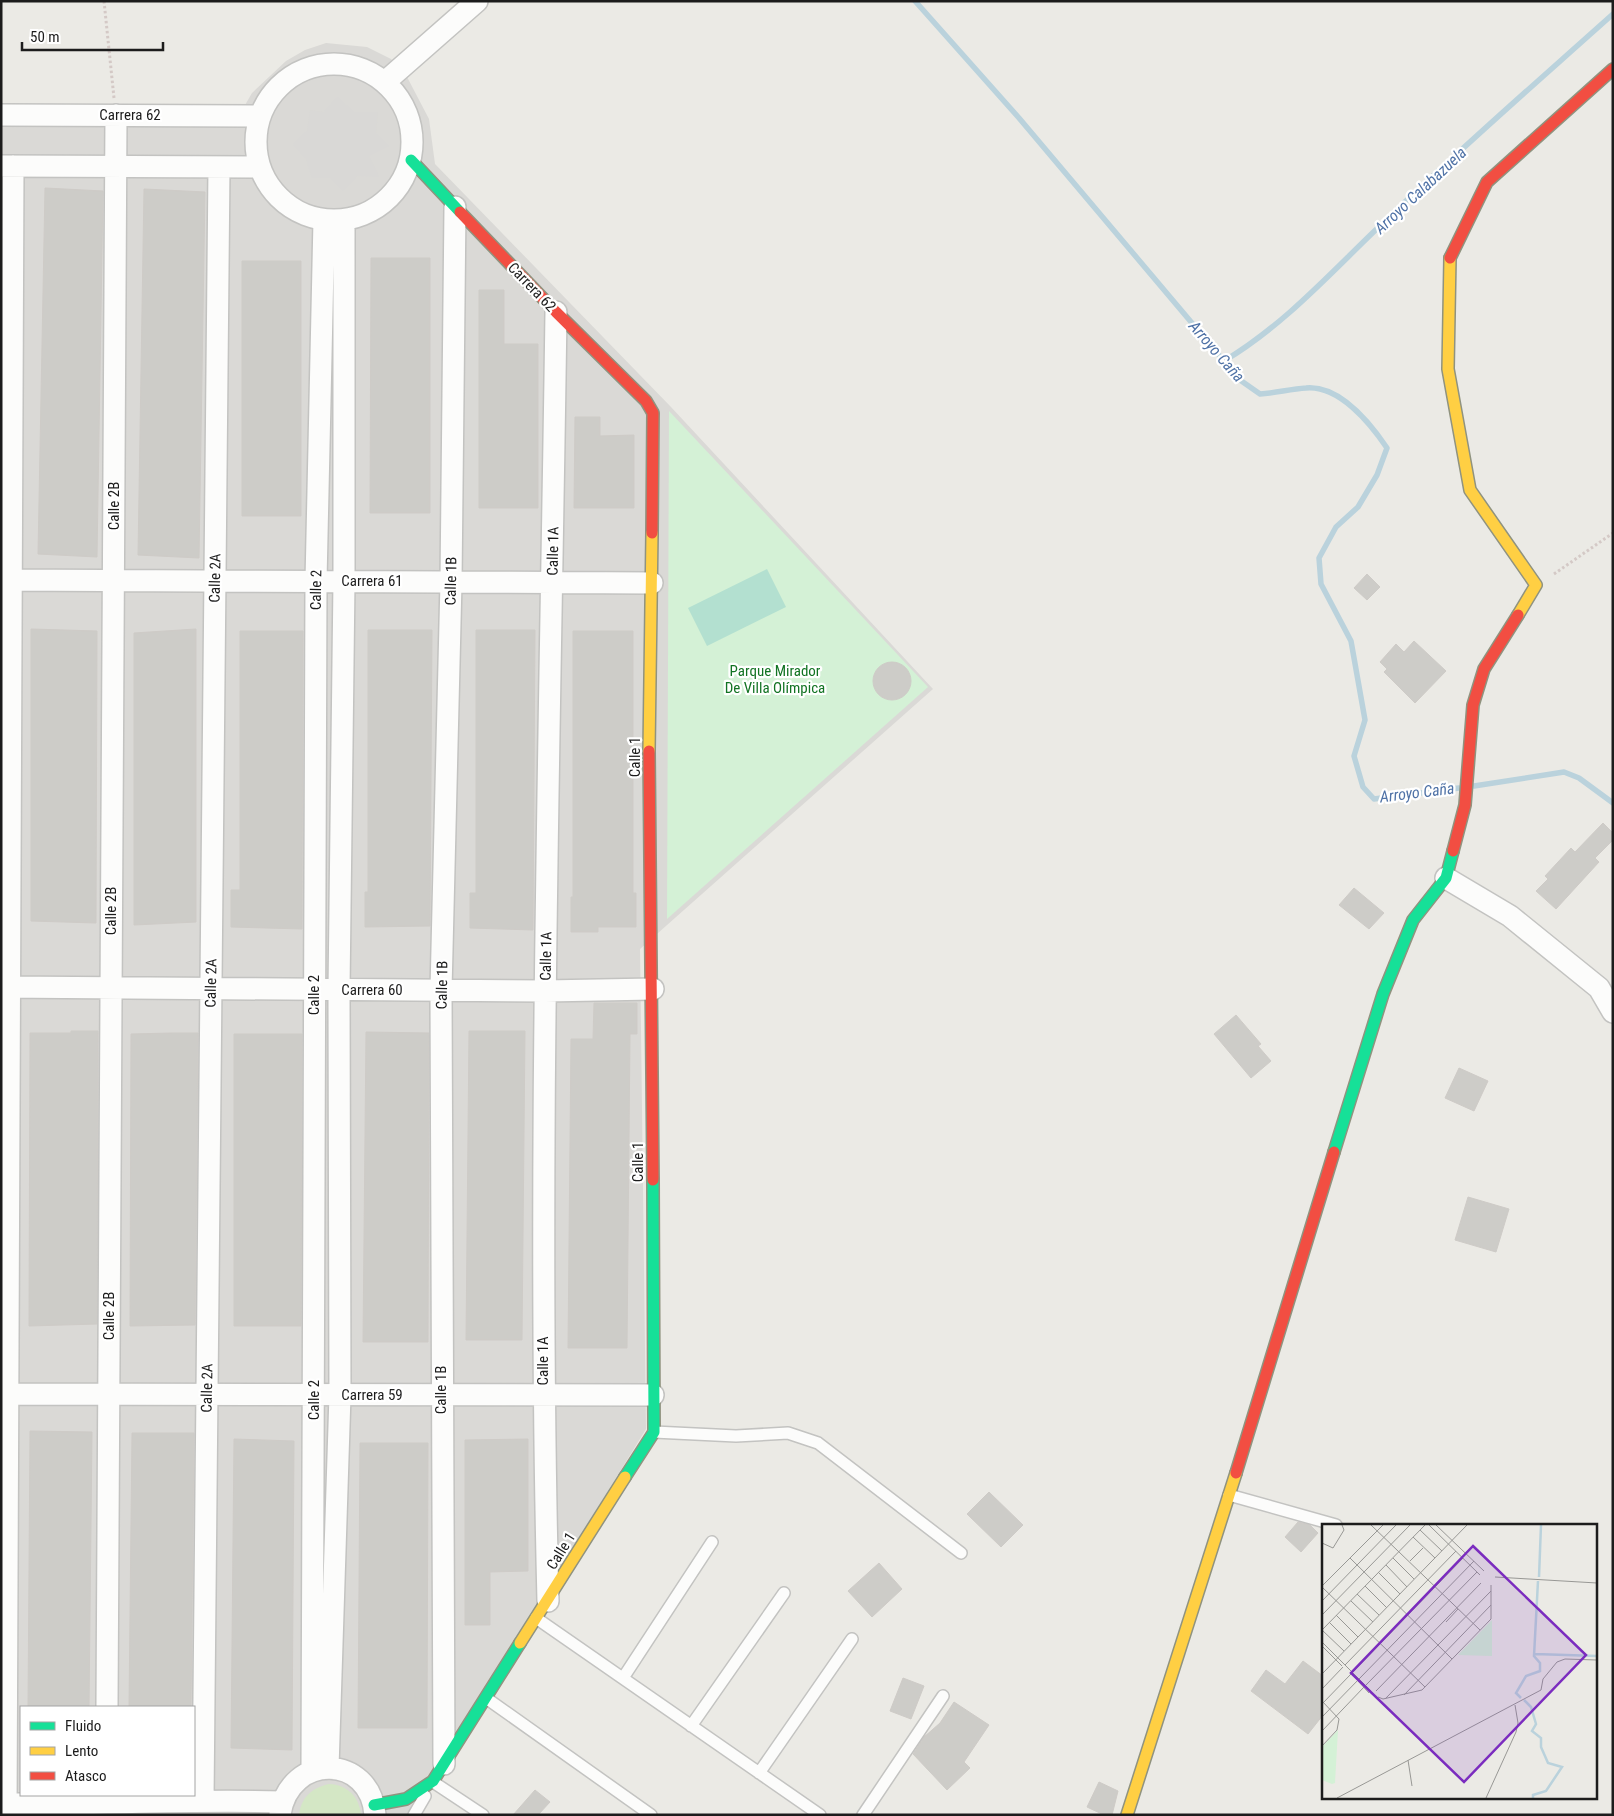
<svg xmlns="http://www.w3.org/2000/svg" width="1614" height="1816" font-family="'Roboto Condensed',sans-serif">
  <rect width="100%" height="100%" fill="#ebeae5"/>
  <path fill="#dad9d6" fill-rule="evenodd" d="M326,43L367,47L391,59L406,75L429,119L435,164L671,407L933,689L640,949L646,1429L409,1815H1V112H241L252,93L286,61L305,50ZM21,1707H194V1795H21Z"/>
  <path fill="#d9d8d6" d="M337,97L354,112H378L376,133L389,146L369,156L379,177L357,176L343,191L330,178H312L306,159L293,144L307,131L310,110L324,112Z"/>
  <path fill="#d4e7c5" d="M329,1784C347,1785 359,1796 361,1815H299C301,1797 312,1788 329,1784Z"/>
  <path fill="#d4f1d6" d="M669,411L928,687L667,919Z"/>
  <path fill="#b3e0d0" d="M767,569L786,607L707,646L688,608Z"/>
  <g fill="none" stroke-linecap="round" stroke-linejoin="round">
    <path stroke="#bad2dc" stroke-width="5.5" d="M915,1L1019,118L1240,380L1260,394C1275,393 1291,389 1306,388C1339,385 1370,423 1387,448L1377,475L1358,507L1336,527L1319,558L1321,584L1351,641L1365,720L1354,756L1363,787L1374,799L1459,788
      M1224,361C1286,324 1334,269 1386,220C1460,149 1537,82 1613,14
      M1474,786L1564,772L1579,778L1613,803"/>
  </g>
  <path fill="#cdccc8" stroke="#cecbc7" d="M45,188L103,191L97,557L38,554Z
    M144,189L205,192L199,558L138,555Z
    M371,258H430V513H370Z
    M242,261H301V516H242Z
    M479,290H504V344H538V508H479Z
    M575,417H600V436L634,435V508H574Z
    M1367,574L1380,587L1367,600L1354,588Z
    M31,629L97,631L96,923L31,921Z
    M196,629V922L134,925V633Z
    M368,630H432L430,926L365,927V892H368Z
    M476,630H535L533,930L470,928V893H476Z
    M240,631H303L302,929L231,927V890H240Z
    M573,631H633V893H636V927H598V932H571V897H573Z
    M1414,641L1446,671L1415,703L1384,672L1387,669L1380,662L1396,644L1404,652Z
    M873 681a19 19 0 1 1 38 0a19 19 0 1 1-38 0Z
    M1603,823L1613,833V840L1595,858L1599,862L1556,909L1536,891L1548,879L1545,876L1571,848L1575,852Z
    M1354,888L1384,913L1369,929L1339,905Z
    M594,1003H637V1034H630L627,1348H568L571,1039H593Z
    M1236,1015L1261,1044L1258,1046L1271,1061L1251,1078L1214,1034Z
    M71,1031H98L97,1324L29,1326L30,1033H71Z
    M469,1031H525L522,1340H466Z
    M366,1032L429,1033L428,1342H363Z
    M172,1033H198L195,1325L130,1326L131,1034Z
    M234,1034H302L301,1326H234Z
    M1459,1068L1488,1081L1474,1111L1445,1098Z
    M1468,1197L1509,1209L1496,1252L1455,1240Z
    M30,1431L92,1432L89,1707H28Z
    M132,1433H194L191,1707H129Z
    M234,1439L294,1441L292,1750L231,1748Z
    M528,1439V1571L490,1572V1625H465V1440Z
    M360,1443H428L427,1728H358Z
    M989,1492L1023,1525L1001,1547L967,1514Z
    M1298,1522L1310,1525L1318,1533L1301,1552L1285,1537Z
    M879,1563L902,1589L872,1617L848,1591Z
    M1303,1661L1323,1676V1715L1308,1734L1251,1691L1266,1670L1285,1684Z
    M903,1678L924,1686L911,1719L890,1711Z
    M954,1702L989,1725L964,1762L970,1768L947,1790L913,1754L924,1737L940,1723Z
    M1099,1782L1118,1791L1112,1815H1104L1087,1807Z
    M535,1790L550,1802L538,1815H513Z"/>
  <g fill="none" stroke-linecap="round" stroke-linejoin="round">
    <defs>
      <path id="lane" d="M654,1432L736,1436L788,1433L818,1443L961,1553
        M1229,1495L1336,1525
        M536,1618L820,1815
        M623,1678L712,1542
        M486,1698L651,1815
        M691,1726L784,1593
        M759,1773L852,1639
        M433,1782L483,1815
        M414,1815L425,1796
        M863,1815L943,1696"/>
      <path id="street" d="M256 142a78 78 0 1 1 156 0a78 78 0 1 1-156 0Z
        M386,81L477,1
        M1,115L259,116
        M1,166L259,167
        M1,580L652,583
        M1446,878L1510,916L1599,988L1613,1012
        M1,987L545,991L653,989
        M1,1394L653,1395
        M548,1601C537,1171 550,741 556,312
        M107,1707L116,115
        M444,1764L441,990L451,582L455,207
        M328,1768L340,1395L339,990L344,581V220
        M312,1771L316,581L324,220
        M203,1799L219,167
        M1,1804C95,1805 188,1799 282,1802
        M280,1814C290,1752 371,1754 375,1815
        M6,1815L13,166"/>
      <path id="fast" d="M411,160L460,212
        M1334,1152L1383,994L1413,920L1446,878L1453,851
        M625,1477L654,1432L653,1180
        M374,1805L406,1799L433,1781L520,1643"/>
      <path id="slow" d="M1450,258L1448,369L1470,490L1536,585L1518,615
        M649,751L652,533
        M520,1643L625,1477
        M1127,1815L1236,1473"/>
      <path id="jam" d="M460,212L556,312L646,401L653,413L652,533
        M1450,258L1487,182L1613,69
        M649,751L653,1180
        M1453,851L1465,805L1473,705L1484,669L1518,615
        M1236,1473L1334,1152"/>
    </defs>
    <use href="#lane" stroke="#c3c3c1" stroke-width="14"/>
    <use href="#street" stroke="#c3c3c1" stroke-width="24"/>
    <use href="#fast" stroke="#90937f" stroke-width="14"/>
    <use href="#slow" stroke="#90937f" stroke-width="14"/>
    <use href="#jam" stroke="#90937f" stroke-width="14"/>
    <path stroke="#d4c9c6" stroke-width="3" stroke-dasharray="2.5 2.5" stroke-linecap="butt" d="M104,1L114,98
      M1554,574L1613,533"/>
    <use href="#lane" stroke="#fcfcfb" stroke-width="11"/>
    <use href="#street" stroke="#fcfcfb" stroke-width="21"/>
    <use href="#fast" stroke="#16e098" stroke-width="11"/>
    <use href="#slow" stroke="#ffcf43" stroke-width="11"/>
    <use href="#jam" stroke="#f24e42" stroke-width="11"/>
  </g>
  <g text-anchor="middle" stroke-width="4.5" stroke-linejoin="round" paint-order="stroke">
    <g font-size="15" fill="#1c1c1c" stroke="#fff">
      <text x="130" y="120">Carrera 62</text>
      <text transform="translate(532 287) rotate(46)" y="5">Carrera 62</text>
      <text transform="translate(114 506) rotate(-90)" y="5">Calle 2B</text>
      <text transform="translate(553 551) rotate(-89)" y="5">Calle 1A</text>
      <text transform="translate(215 578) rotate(-89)" y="5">Calle 2A</text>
      <text x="372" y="586">Carrera 61</text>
      <text transform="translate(451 581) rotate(-89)" y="5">Calle 1B</text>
      <text transform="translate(316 590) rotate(-89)" y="5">Calle 2</text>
      <text transform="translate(635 757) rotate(-90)" y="5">Calle 1</text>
      <text transform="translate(111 911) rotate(-90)" y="5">Calle 2B</text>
      <text transform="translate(546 956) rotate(-89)" y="5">Calle 1A</text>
      <text transform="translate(211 983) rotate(-89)" y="5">Calle 2A</text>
      <text transform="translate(442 985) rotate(-89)" y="5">Calle 1B</text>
      <text x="372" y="995">Carrera 60</text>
      <text transform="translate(314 995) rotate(-90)" y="5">Calle 2</text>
      <text transform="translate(638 1162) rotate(-90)" y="5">Calle 1</text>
      <text transform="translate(109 1316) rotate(-90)" y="5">Calle 2B</text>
      <text transform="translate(543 1361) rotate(-90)" y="5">Calle 1A</text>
      <text transform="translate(207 1388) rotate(-89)" y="5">Calle 2A</text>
      <text transform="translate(441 1390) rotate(-90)" y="5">Calle 1B</text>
      <text x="372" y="1400">Carrera 59</text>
      <text transform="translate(314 1400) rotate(-90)" y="5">Calle 2</text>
      <text transform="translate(561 1551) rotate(-58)" y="5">Calle 1</text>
    </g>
    <g font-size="15" fill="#127323" stroke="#fff">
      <text x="775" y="676">Parque Mirador<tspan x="775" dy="17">De Villa Olímpica</tspan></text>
    </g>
    <g font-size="16" font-style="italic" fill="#4f72a6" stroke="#fff">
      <text transform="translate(1420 190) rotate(-43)" y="6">Arroyo Calabazuela</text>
      <text transform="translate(1217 351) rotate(49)" y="6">Arroyo Caña</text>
      <text transform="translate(1417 792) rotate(-7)" y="6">Arroyo Caña</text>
    </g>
  </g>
  <g transform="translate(1322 1524)">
    <rect width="275" height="275" fill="#ebeae5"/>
    <path d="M170,96V132L136,131ZM16,206L13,259L10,260L0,256V223Z" fill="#d4f1d6"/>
    <path fill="none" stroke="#bad2dc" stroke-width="2.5" d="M217,53L219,1M213,130L275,132M199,174L194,169L204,152L218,147V139L212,132L216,57M202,176L209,183L214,200L210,207L219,214V223L226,239L240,243L224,267L211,271V274"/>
    <path fill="none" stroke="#989895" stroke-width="1" d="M49,1L158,106M107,1L158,51M114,1L162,47M98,6L120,27M91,13L113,34M0,19L11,24L22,6L20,1M28,34L130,135M71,34L92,55M88,37L101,24M64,41L85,63M56,48L78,70M173,53L275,59M0,62L61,1M43,62L65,84M0,63L103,163M35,70L57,91M0,77L74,1M29,77L51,98M0,91L88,1M14,91L36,113M7,98L29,120M124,98L136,85M0,106L103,1M0,106L22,127M0,118L49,167M0,122L20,142M23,141L134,27M0,150L145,1M36,157L47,169M44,161L155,48M0,165L21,143M54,167L159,59M82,171L169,81M56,173L61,175L100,166L169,95V61M63,175L169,67M0,177L17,195L15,206L0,222M0,180L141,34M0,193L152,37M0,207L42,163M86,236L90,262M15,274L219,166L221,155L235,138L243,135L275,136M164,274L194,208L196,199L193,181"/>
    <path fill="#7b2cbf" fill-opacity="0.15" stroke="#7b2cbf" stroke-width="2.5" d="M151,22L264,131L142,258L29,149Z"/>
    <rect width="275" height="275" fill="none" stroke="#1c1c1c" stroke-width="2.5"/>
  </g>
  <rect width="1614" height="1816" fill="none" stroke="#1c1c1c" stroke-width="5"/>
  <rect x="20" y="1706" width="175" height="90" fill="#ffffff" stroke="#a4a4a4"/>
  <rect x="30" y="1722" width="25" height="8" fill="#16e098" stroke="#a4a4a4"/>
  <text x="65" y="1731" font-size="15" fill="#1c1c1c">Fluido</text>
  <rect x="30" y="1747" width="25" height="8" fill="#ffcf43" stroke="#a4a4a4"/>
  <text x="65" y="1756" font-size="15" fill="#1c1c1c">Lento</text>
  <rect x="30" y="1772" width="25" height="8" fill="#f24e42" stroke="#a4a4a4"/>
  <text x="65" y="1781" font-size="15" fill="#1c1c1c">Atasco</text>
  <path d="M22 42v8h141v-8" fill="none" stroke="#1c1c1c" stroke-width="2.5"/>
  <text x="30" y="42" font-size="15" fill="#1c1c1c" stroke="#ffffff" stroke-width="4" paint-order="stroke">50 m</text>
</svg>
